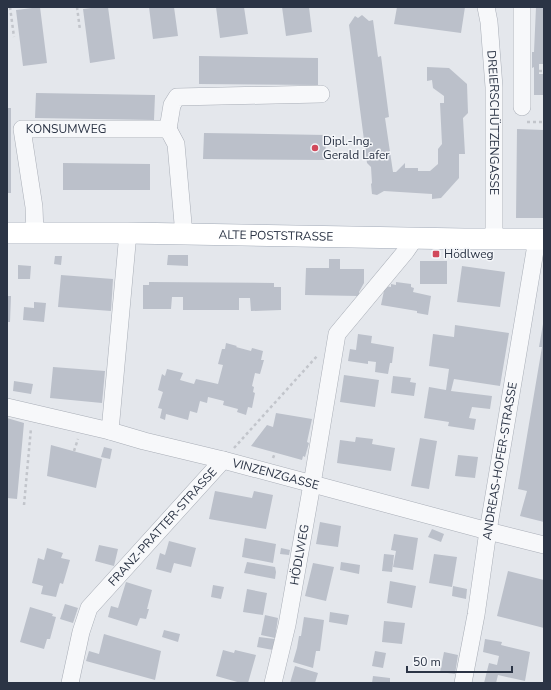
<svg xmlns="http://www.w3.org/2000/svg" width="551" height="690" font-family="'Nunito Sans',sans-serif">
  <rect width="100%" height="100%" fill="#e4e7ec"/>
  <path fill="#bbc0ca" d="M40,7L47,63L23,66L16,10Z
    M99,7H108L115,59L90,63L83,9Z
    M149,7H174L178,36L153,39Z
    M216,7H244L248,34L220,38Z
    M282,7H309L312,32L286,36Z
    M397,7H465L461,33L394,24Z
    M536,7H544V64H539V74H544V95H534V67L532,68V52H534Z
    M362,15L369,21L373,20L378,57L381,56L389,117L385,118L393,172H396L405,163V168H418V171H430L438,164V149L442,144L440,103H444V96L433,88L432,80L427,81V67L449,68L467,84L468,113L463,118L465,154H459V178L441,198L432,199V194L384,191L377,195L372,194L371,184L372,183L371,167L367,163L349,25L355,16L358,18Z
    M199,56L318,58V85L199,84Z
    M36,93L155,95L154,120L35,118Z
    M7,108H11V193H7Z
    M517,129L544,130V218H516Z
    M204,133L326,135L325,160L203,159Z
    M63,163L150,164V190H63Z
    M168,255H188V266L167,265Z
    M55,256H62L61,265L54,264Z
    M329,259H340V269H364V283L359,292V296L305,295L306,268H329Z
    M420,261H447V284H420Z
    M18,265L31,266L30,279H18Z
    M462,266L505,272L500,307L457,302Z
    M61,275L113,279L111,311L58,307Z
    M149,282L274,283V287H281V310L251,311L250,298H239V310H183V297H172L171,309H143V285H149Z
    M396,282L411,284V287L414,288L413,292L431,296L428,315L417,313V311L381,305L385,286L391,287V284L396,285Z
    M7,296H11L10,322H7Z
    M34,302L46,303L44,322L23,320L24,307L34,308Z
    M543,324H544V522L520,516L527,491L518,489L542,347H539Z
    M455,325L509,333L500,386L454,379L451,391L492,396L490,409L472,407L469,418L476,419L474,430L448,426L449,422L424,418L429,387L446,390L449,369L429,366L433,334L454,337Z
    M358,334L372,336L371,343L394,347L392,363H390L388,374L375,372L376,362L368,361V364L348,361L350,349L356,350Z
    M226,343L237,346L236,347L251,351L252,348L263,351L261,360H264L260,374L255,373L252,386L254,387L253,392L255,393L252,408L248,407L246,415L237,412L238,409L223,405L224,401L208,397L207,403L200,401L197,413L190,411L188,420L166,414L165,420L160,418L162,409L158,408L163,392L158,390L162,374L165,376L167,369L183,373L180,380L194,384L196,379L218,384L223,365L218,364L222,349H225Z
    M53,367L105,371L102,403L50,398Z
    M344,375L379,380L375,407L340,402Z
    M393,376L411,378L410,382L416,383L414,396L391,393Z
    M14,381L33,384L31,394L13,391Z
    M276,413L312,419L307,442L309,443L305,457L303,456L302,460L251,446L267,425L273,427Z
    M7,418L24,423L17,499L7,498Z
    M356,437L373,439L372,444L395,448L391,471L337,463L340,440L355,442Z
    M420,438L437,441L429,489L411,486Z
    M51,445L102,459L96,488L47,476Z
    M104,447L112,449L110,459L101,457Z
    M458,455L478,457L475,478L455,476Z
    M215,491L252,498L254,491L273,495L266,529L209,519Z
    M320,522L341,526L338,547L316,544Z
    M432,529L444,534L441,542L428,537Z
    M394,534L418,538L413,570L393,567L396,551L391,550Z
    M245,538L276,544L273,563L242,557Z
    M169,541L196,548L191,567L174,563L171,573L156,569L160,553L165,555Z
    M99,545L118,549L114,566L95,561Z
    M47,548L63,553L61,558L70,560L63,584L60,583L56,597L41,594L43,586L32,583L38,558L44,560Z
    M281,548L290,550L289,555L280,554Z
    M384,554L394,555L392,572L382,571Z
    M434,554L457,557L452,587L429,583Z
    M247,562L275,567L276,572L275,579L244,573Z
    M341,562L360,565L359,574L340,570Z
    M313,563L334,567L326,601L305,596Z
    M508,571L544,580V628L497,616Z
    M390,581L416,586L412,608L387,603Z
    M126,582L152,590L147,609H149L146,619L140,618L137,626L108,617L111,606L118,608Z
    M213,585L224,587L221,599L211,597Z
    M453,586L467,589L466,599L452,596Z
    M247,589L267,593L263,615L243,612Z
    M65,604L78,608L73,623L60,619Z
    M30,607L53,614L52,616L56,617L50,639H47L44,649L20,642Z
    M330,612L349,615L347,625L329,622Z
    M265,615L278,618L275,638L261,635Z
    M304,617L324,620L320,651H316L313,668L293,662L297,648L299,636H301Z
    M384,621L405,623L402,644L382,642Z
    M164,630L180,634L178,642L162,637Z
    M104,634L161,651L155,680L86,661L89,651L99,654Z
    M259,637L275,639L273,650L257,647Z
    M485,639L502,642L501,645L530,652L525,681L498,675L496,683H484L489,663L497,665L499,656L483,652Z
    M223,650L234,653L235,650L256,655L248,683H241L216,676Z
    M375,651L386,653L383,668L372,666Z
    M444,652L458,655L455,674L440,672Z
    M295,666L318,673L315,683H290Z
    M373,676L390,678V683H372Z"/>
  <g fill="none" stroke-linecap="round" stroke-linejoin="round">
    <defs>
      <g id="minor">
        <path id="s1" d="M486,7L489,22L494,87V239"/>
        <path d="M522,107V7"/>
        <path d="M168,129L176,144L184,235"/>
        <path id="s2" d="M35,234L34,207L22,129H168L172,105L177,97L321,94"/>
        <path id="s3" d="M7,407L110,431L144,441L223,460L488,531L544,545"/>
        <path d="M110,431L128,233"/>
        <path id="s4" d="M70,683L81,632L89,608L223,460"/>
        <path id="s5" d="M273,683L287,625L312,484L337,334L406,251L415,238"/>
        <path id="s6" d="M463,683L476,615L488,531L537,239"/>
      </g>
      <g id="major">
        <path id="s7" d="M7,233H128L464,239H544"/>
      </g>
    </defs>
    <use href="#minor" stroke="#a9aeb7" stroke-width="18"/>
    <use href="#major" stroke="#a3abb8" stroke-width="22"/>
    <path stroke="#c2c5cb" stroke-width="2.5" stroke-dasharray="3 3" stroke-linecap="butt" d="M10,7L14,37
      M77,7L80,30
      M539,71H544
      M527,122H544
      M234,448L318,355
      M74,451L78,439
      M273,458L275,453
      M24,505L31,428"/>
    <use href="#minor" stroke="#f7f8fa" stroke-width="17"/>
    <use href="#major" stroke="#fff" stroke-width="21"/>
  </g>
  <g fill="#d1495b" stroke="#f4f6f9" stroke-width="1.5">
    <circle cx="315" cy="148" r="4"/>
    <rect x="432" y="250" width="8" height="8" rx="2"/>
  </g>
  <g text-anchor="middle" stroke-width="3" stroke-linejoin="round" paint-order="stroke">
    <g font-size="12" fill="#2b3445" stroke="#f4f6f9">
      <text dy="4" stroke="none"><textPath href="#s1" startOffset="116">DREIERSCHÜTZENGASSE</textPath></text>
      <text dy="4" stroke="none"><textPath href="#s2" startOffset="150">KONSUMWEG</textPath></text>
      <text dy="4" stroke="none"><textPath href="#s7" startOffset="269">ALTE POSTSTRASSE</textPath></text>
      <text dy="4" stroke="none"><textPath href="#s6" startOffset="225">ANDREAS-HOFER-STRASSE</textPath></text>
      <text dy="4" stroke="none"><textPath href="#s3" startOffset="277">VINZENZGASSE</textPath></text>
      <text dy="4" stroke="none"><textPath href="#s4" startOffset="187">FRANZ-PRATTER-STRASSE</textPath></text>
      <text dy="4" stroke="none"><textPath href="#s5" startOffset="131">HÖDLWEG</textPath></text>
    </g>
    <g font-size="12" fill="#2b3445" stroke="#f4f6f9" text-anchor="start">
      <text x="323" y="145">Dipl.-Ing.<tspan x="323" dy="14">Gerald Lafer</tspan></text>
      <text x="444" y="258">Hödlweg</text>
    </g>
  </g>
  <rect width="551" height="690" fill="none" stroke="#2b3445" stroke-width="16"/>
  <path d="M407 666v6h105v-6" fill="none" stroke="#2b3445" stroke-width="2"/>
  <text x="413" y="666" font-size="12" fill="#2b3445" stroke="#f4f6f9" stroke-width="3" paint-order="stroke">50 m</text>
</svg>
